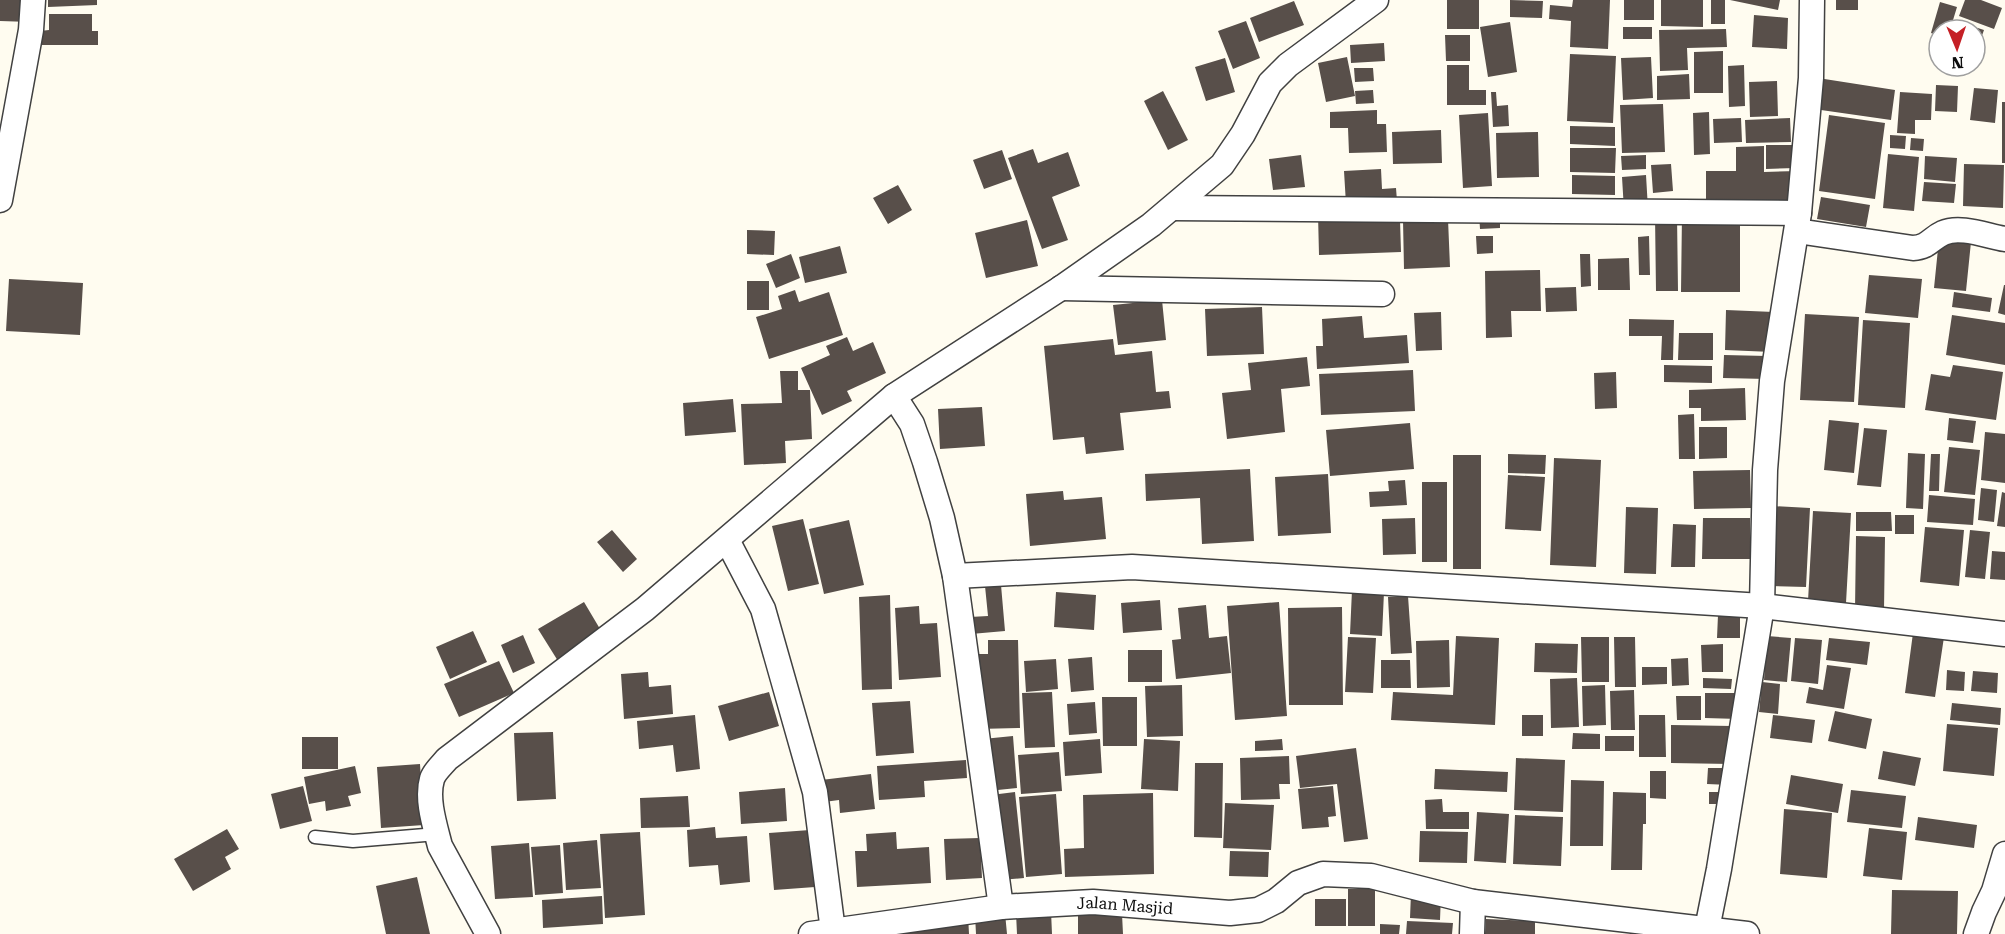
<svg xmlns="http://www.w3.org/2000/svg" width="2005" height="934" font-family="'Roboto Serif',serif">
  <rect width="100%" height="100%" fill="#fffcf0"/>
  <path fill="#584f4a" d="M0,0H31L30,22L0,21Z
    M48,0H97V5L48,7Z
    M1447,0H1479V29H1447Z
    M1510,0L1543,1L1542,18L1510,17Z
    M1573,0H1610L1608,49L1570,47L1571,21L1549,19L1550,5L1572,7Z
    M1624,0H1654V20H1624Z
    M1661,0H1703V27L1661,26Z
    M1711,0H1725V24H1711Z
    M1730,0H1780L1778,10Z
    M1836,0H1858V10H1836Z
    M1965,0H1981L2002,8L1994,29L1959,16Z
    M1294,1L1304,25L1259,42L1250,18Z
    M1940,2L1957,7L1950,30H1939V36L1931,33Z
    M49,14H92V31H98V45H40V31L49,30Z
    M1754,15L1788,18L1787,49L1752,47Z
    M1246,21L1260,58L1233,69L1218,31Z
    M1956,21L1984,30L1979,44L1975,43V30H1954Z
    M1510,22L1517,72L1488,77L1480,27Z
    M1623,27H1652V39H1623Z
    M1726,29L1727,47L1687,48L1688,70L1660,71L1659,30Z
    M1445,35H1470V61H1446Z
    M1384,43L1385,61L1351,63L1350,45Z
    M1723,51V93H1694V52Z
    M1570,54L1616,56L1613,123L1567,121Z
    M1347,57L1355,96L1326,102L1318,63Z
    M1651,57L1653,98L1623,100L1621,58Z
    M1225,58L1235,92L1206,101L1195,67Z
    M1447,65H1469V90H1486V105H1447Z
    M1744,65L1745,106L1729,107L1728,66Z
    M1354,68H1373L1374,81L1355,82Z
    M1689,74L1690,99L1657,100V76Z
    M1818,78L1895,90L1891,120L1814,109Z
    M1777,81L1778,116L1750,117L1749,82Z
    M1936,85L1958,86L1957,112L1935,111Z
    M1974,88L1998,90L1995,123L1970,120Z
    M1373,90L1374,103L1356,104L1355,91Z
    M1163,91L1188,140L1168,150L1144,101Z
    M1491,92H1496L1497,106L1508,105L1509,126L1493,127Z
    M1900,92L1932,94L1931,120H1915V134L1897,133Z
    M2002,102H2005V163H2002Z
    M1663,104L1665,152L1622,153L1620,105Z
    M1377,110V124H1386L1387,152L1349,153L1348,128H1330V112Z
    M1709,112L1710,154L1694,155L1693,113Z
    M1488,113L1492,186L1463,188L1459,115Z
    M1829,115L1885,123L1875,199L1819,191Z
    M1741,118L1742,142L1714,143L1713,119Z
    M1790,118L1791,142L1746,143L1745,120Z
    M1570,126L1615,127V146L1570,144Z
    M1441,130L1442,163L1393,164L1392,132Z
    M1538,132L1539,177L1497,178L1496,133Z
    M1890,135L1906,136L1905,149L1890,148Z
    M1911,138L1924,139L1923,151L1910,150Z
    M1766,145H1796V168L1766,169Z
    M1764,146V172L1798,171V206H1706V171H1736V147Z
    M1570,148H1616L1615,173L1570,172Z
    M1033,149L1038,163L1068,152L1080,186L1052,197L1068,240L1042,249L1008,158Z
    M1002,150L1012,179L984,189L973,160Z
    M1888,154L1919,157L1914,211L1883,208Z
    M1301,155L1305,187L1273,190L1269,159Z
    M1646,155V169L1622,170L1621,156Z
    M1925,156L1957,158L1955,182L1924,179Z
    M1671,164L1673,191L1653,193L1651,165Z
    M1964,164L2004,165L2003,208L1963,206Z
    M1381,169L1382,189L1396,188L1397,201L1346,204L1344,171Z
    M1572,175L1615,176V195L1572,194Z
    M1646,175L1648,209L1624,210L1622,177Z
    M1924,182L1956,184L1954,203L1922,201Z
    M898,185L912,210L888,224L873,198Z
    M1821,197L1870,205L1866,227L1817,219Z
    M1500,212V228L1480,229L1479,213Z
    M1318,214L1400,220L1401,252L1319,255Z
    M1682,214H1740V292H1681Z
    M1655,215H1677L1678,291H1656Z
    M1448,219L1450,267L1404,269L1403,220Z
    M1027,220L1038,266L986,278L975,233Z
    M747,230L775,231L774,255L747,254Z
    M1476,236H1493V253L1477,254Z
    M1649,236L1650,275H1639L1638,237Z
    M1939,239L1971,242L1966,291L1934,288Z
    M840,246L847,273L805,283L799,257Z
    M791,254L800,278L776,288L766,264Z
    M1580,254H1590L1591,286L1581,287Z
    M1629,258L1630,290H1598V259Z
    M1540,270L1541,311H1511L1512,337L1486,338L1485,271Z
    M1869,275L1922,279L1918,318L1865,313Z
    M9,279L83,283L80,335L6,331Z
    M747,281H769V310H747Z
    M2004,285H2005V315L1998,313Z
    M1576,287L1577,311L1546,312L1545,288Z
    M795,290L799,302L829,292L843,335L769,359L756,317L782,309L778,296Z
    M1954,292L1992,298L1990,312L1952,307Z
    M1162,300L1166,340L1118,345L1113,305Z
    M1262,307L1264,354L1207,356L1205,309Z
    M1726,310L1774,312L1772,352L1725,350Z
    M1441,312L1442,350L1416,351L1414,313Z
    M1805,314L1859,317L1854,402L1800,400Z
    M1952,315L2005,323V365L1946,355Z
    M1362,316L1364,338L1407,335L1409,363L1317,369L1316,346H1323L1322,319Z
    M1629,319L1674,320L1673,360H1661L1662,336H1629Z
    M1863,320L1910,323L1905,408L1858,405Z
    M1679,333H1713V360H1678Z
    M847,337L853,351L873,342L886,373L847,391L852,401L822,415L801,368L830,355L826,346Z
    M1113,339L1115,355L1152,351L1156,392L1169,391L1171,408L1120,413L1124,450L1086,454L1084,437L1053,440L1044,346Z
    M1724,355L1767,356V379L1723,378Z
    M1307,357L1310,386L1281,389L1285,432L1227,439L1222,393L1251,390L1248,363Z
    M1664,365L1712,366V383L1664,382Z
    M1953,365L2003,372L1996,420L1925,410L1931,374L1950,377Z
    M1413,370L1415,411L1321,415L1319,374Z
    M780,371H798V390H810L812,439L785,441L786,463L744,465L741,404L782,403Z
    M1616,372L1617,408L1595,409L1594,373Z
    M1745,388L1746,420L1701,421V408H1689V390Z
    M733,399L736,432L685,436L683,403Z
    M982,407L985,446L940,449L938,409Z
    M1694,414L1695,459H1679L1678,415Z
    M1949,418L1976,421L1973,443L1947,440Z
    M1829,420L1859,423L1854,473L1824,470Z
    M1410,423L1414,469L1330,476L1326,430Z
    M1699,427H1727V458L1699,459Z
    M1864,428L1887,430L1881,487L1857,485Z
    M1985,432L2005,434V483L1981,480Z
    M1949,447L1980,450L1975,495L1944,492Z
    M1908,453L1925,454L1923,509L1906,508Z
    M1508,454L1546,455L1545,474L1508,473Z
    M1931,454H1940L1939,491H1929Z
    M1453,455H1481V569H1453Z
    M1554,458L1601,460L1596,567L1550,565Z
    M1250,469L1254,541L1202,544L1200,498L1146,501L1145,474Z
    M1750,470L1751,508L1694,509L1693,471Z
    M1328,474L1331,533L1278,536L1275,477Z
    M1508,475L1545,477L1541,531L1505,529Z
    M1405,480L1407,505L1370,507L1369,492L1389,491L1388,481Z
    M1422,482H1447V562H1422Z
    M1981,488L1997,490L1994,522L1978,520Z
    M1063,491L1064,500L1102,497L1106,539L1030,546L1026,494Z
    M2002,492L2005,493V527L1997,526Z
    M1929,495L1975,499L1973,525L1927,522Z
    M1771,506L1810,508L1806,587L1767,586Z
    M1626,507L1658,508L1656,574L1624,573Z
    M1813,511L1851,513L1846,603L1808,601Z
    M1856,512H1891L1892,531H1856Z
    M1895,515H1914V534H1895Z
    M1415,518L1416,554L1383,555L1382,519Z
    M1703,518H1750V559H1702Z
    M803,519L819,584L788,591L772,526Z
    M849,520L864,585L824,594L809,529Z
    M1673,524L1696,525L1695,567H1671Z
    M1925,527L1964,530L1959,586L1920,582Z
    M612,530L637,559L623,572L597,542Z
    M1970,530L1990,532L1985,579L1965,577Z
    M1856,536L1885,537L1884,610H1855Z
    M1992,551L2005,552V580L1990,579Z
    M1001,585L1005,631L971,634L970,617L988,616L985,586Z
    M1352,590L1384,592L1382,636L1350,634Z
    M1056,592L1096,595L1094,630L1054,627Z
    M890,595L892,689L862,690L859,597Z
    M1408,596L1412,653L1391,654L1388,597Z
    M1160,600L1162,630L1123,633L1121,603Z
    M584,602L603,634L558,661L538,629Z
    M1279,602L1287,716L1235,720L1227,606Z
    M1206,605L1209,638L1227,636L1231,673L1176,679L1172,640L1181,639L1178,608Z
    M919,606L920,624L937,623L941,677L899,680L895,608Z
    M1342,607L1343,705H1289L1288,608Z
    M1718,615L1740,616V638H1717Z
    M473,631L487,662L450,679L436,647Z
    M1913,633L1944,637L1935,697L1905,693Z
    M523,635L535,663L513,673L501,645Z
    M1456,636L1499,638L1495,725L1391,720L1393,692L1453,695Z
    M1767,636L1791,638L1787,682L1764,680Z
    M1348,637L1376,638L1373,693L1345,692Z
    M1581,637H1609V682H1582Z
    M1614,637H1635L1636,687H1615Z
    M1795,638L1822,640L1818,684L1791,681Z
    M1829,638L1870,642L1867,665L1826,660Z
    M988,640H1018L1020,728L978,729L976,654H988Z
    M1449,640L1450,687L1417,688L1416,641Z
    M1535,643L1578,644L1577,673L1534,672Z
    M1723,644V672H1702L1701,645Z
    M1128,650H1162V682H1128Z
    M1092,657L1094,690L1071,692L1068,659Z
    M1688,658L1689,685L1672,686L1671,659Z
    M1056,659L1058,689L1026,692L1024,661Z
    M1381,660H1410L1411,688H1381Z
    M499,661L514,693L459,717L444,684Z
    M1827,665L1851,668L1844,709L1806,703L1809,687L1823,690Z
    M1642,667H1667V684L1642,685Z
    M1947,670L1965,672L1964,691L1946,690Z
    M1973,671L1998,673L1997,693L1971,691Z
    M648,672L649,687L671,685L673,714L624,719L621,674Z
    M1577,678L1579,727L1551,728L1550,679Z
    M1703,678L1732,679L1731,689L1703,688Z
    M1762,682L1780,684L1778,714L1759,712Z
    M1182,685L1183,736L1147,737L1145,686Z
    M1605,685L1606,725L1583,726L1582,686Z
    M1634,690L1635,730H1611L1610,691Z
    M769,692L779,726L729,741L718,706Z
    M1052,692L1055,747L1025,748L1022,693Z
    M1705,693H1739V719L1705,718Z
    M1676,696H1701V720H1677Z
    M1102,697H1137V746H1103Z
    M910,701L914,753L876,756L872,703Z
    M1095,702L1097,733L1069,735L1067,704Z
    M1952,703L2001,708L2000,725L1950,720Z
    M1835,711L1872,719L1866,749L1828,741Z
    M695,715L700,769L676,772L673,745L639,749L637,721Z
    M1522,715H1543V736H1522Z
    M1639,715H1665L1666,757H1639Z
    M1773,715L1815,720L1812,743L1770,738Z
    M1947,724L1998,728L1994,776L1943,771Z
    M1671,725L1732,726L1731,764L1671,763Z
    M553,732L556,799L517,801L514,733Z
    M1573,733L1600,734V749H1572Z
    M1013,736L1017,788L988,791L983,739Z
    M1605,736H1634V751H1605Z
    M302,737H338V769H302Z
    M1100,739L1102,773L1065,776L1063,742Z
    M1144,739L1180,741L1178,791L1141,789Z
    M1282,739L1283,750L1255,751V741Z
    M1356,748L1368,839L1344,842L1337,784L1300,788L1296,756Z
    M1883,751L1921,758L1915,786L1878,779Z
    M1059,752L1062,791L1021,794L1018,755Z
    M1289,756L1290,784H1279L1280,799L1241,800L1240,758Z
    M1516,758L1565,760L1563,812L1514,810Z
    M966,760L967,778L924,781L925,797L879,800L877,766Z
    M1195,763H1223L1222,838L1194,837Z
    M420,764L424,825L381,828L377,767Z
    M355,766L361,793L348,796L351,806L326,811L325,801L309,804L304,777Z
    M1708,768H1730V785L1707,784Z
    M1435,769L1508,772L1507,792L1434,789Z
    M1650,771H1666V799L1650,798Z
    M871,774L875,809L840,813L839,800L824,802L821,780Z
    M1791,775L1843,784L1838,813L1786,804Z
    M1571,780L1604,781L1603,846H1570Z
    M303,786L312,821L280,829L271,794Z
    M1333,786L1336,816L1328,817L1329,827L1302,829L1298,789Z
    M785,788L787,821L741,824L739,792Z
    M1851,790L1906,796L1902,828L1847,822Z
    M1015,792L1024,878L1000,880L991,795Z
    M1613,792L1646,793V824H1643L1642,870H1611Z
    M1709,792H1727V804H1709Z
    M1153,793L1154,874L1065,877L1064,849L1084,848L1083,795Z
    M1056,794L1062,874L1026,877L1019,797Z
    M688,796L690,827L641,828L640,798Z
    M1442,799L1443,812H1469V829H1426L1425,800Z
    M1225,803L1274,805L1271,850L1223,848Z
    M1784,809L1832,813L1827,878L1780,874Z
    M1477,812L1509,814L1506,863L1474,861Z
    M1515,815L1563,817L1561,866L1513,864Z
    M1918,817L1977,825L1974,848L1915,840Z
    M715,827L716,838L747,836L750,882L720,885L718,865L689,867L687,830Z
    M1869,828L1907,832L1902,880L1863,876Z
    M227,829L239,849L225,857L231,869L193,891L174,859Z
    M810,830L815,887L774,890L769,833Z
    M1420,831L1468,832L1467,863L1419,862Z
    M640,832L645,915L605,918L600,834Z
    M896,832L897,849L929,847L931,883L857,887L855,851H867L866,834Z
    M980,838L982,878L946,880L944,839Z
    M597,840L601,888L566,890L563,843Z
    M529,843L533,897L495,899L491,846Z
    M560,845L563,893L535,895L531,847Z
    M1230,851L1269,852L1268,877L1229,876Z
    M417,877L430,934H386L376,886Z
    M1348,889H1375V926H1348Z
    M1892,890L1958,891L1957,934H1891Z
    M1411,893L1441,894L1440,920L1410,918Z
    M602,896L603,924L543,928L542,900Z
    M1315,899H1346V926H1315Z
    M1051,911L1052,934H1017L1016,913Z
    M1005,913L1007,934H976L975,915Z
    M1078,914H1122L1123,934H1078Z
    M968,915L969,934H903L902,922Z
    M1486,919L1535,921V934H1485Z
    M1407,921L1453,923L1452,934H1406Z
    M1380,924L1400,925L1399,934H1380Z"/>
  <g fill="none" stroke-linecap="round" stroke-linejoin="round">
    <defs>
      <path id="service" d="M315,837L353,841L437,834"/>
      <g id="minor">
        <path d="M0,200L31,30L33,0"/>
        <path d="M1172,208L1799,213"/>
        <path d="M1797,231L1913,248C1929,247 1930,239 1943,233C1960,225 1987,236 2005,239"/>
        <path d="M1061,288L1382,294"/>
        <path d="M894,396L912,424L925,462L942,518L955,576L1001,907"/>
        <path d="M727,540L763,609L815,792L833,931"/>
        <path d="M955,576L1132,567L1762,606L2005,634"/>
        <path d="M1707,929L1719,869L1762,606L1765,470L1772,381L1799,213L1811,78L1812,0"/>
        <path d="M488,934L440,846C435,826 426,799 432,779C434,772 442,765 447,759L645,609L894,396L1061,288L1151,225L1222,165L1243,134L1270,83L1288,65L1376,0"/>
        <path id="s1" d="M811,934L1001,907L1093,902L1230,913L1258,910L1276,901L1298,883L1323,874L1371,876L1473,902L1747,934"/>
        <path d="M1472,934L1473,902"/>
        <path d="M1976,934L1984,912L1994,891L2005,854"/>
      </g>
    </defs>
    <use href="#service" stroke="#414141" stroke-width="15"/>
    <use href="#minor" stroke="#414141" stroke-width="27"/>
    <use href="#service" stroke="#fff" stroke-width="12"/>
    <use href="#minor" stroke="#fff" stroke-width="24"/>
  </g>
  <g text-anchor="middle" stroke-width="6" stroke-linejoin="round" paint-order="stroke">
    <g font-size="16" fill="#0e0e0e" stroke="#fff">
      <text dy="6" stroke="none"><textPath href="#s1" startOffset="316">Jalan Masjid</textPath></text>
    </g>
  </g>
  <g transform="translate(1957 48) rotate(178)"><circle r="28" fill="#ffffff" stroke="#9f9f9f" stroke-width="1.5"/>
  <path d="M0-4.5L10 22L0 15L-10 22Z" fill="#c52026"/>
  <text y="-9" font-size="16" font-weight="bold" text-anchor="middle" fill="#0e0e0e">N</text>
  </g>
</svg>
